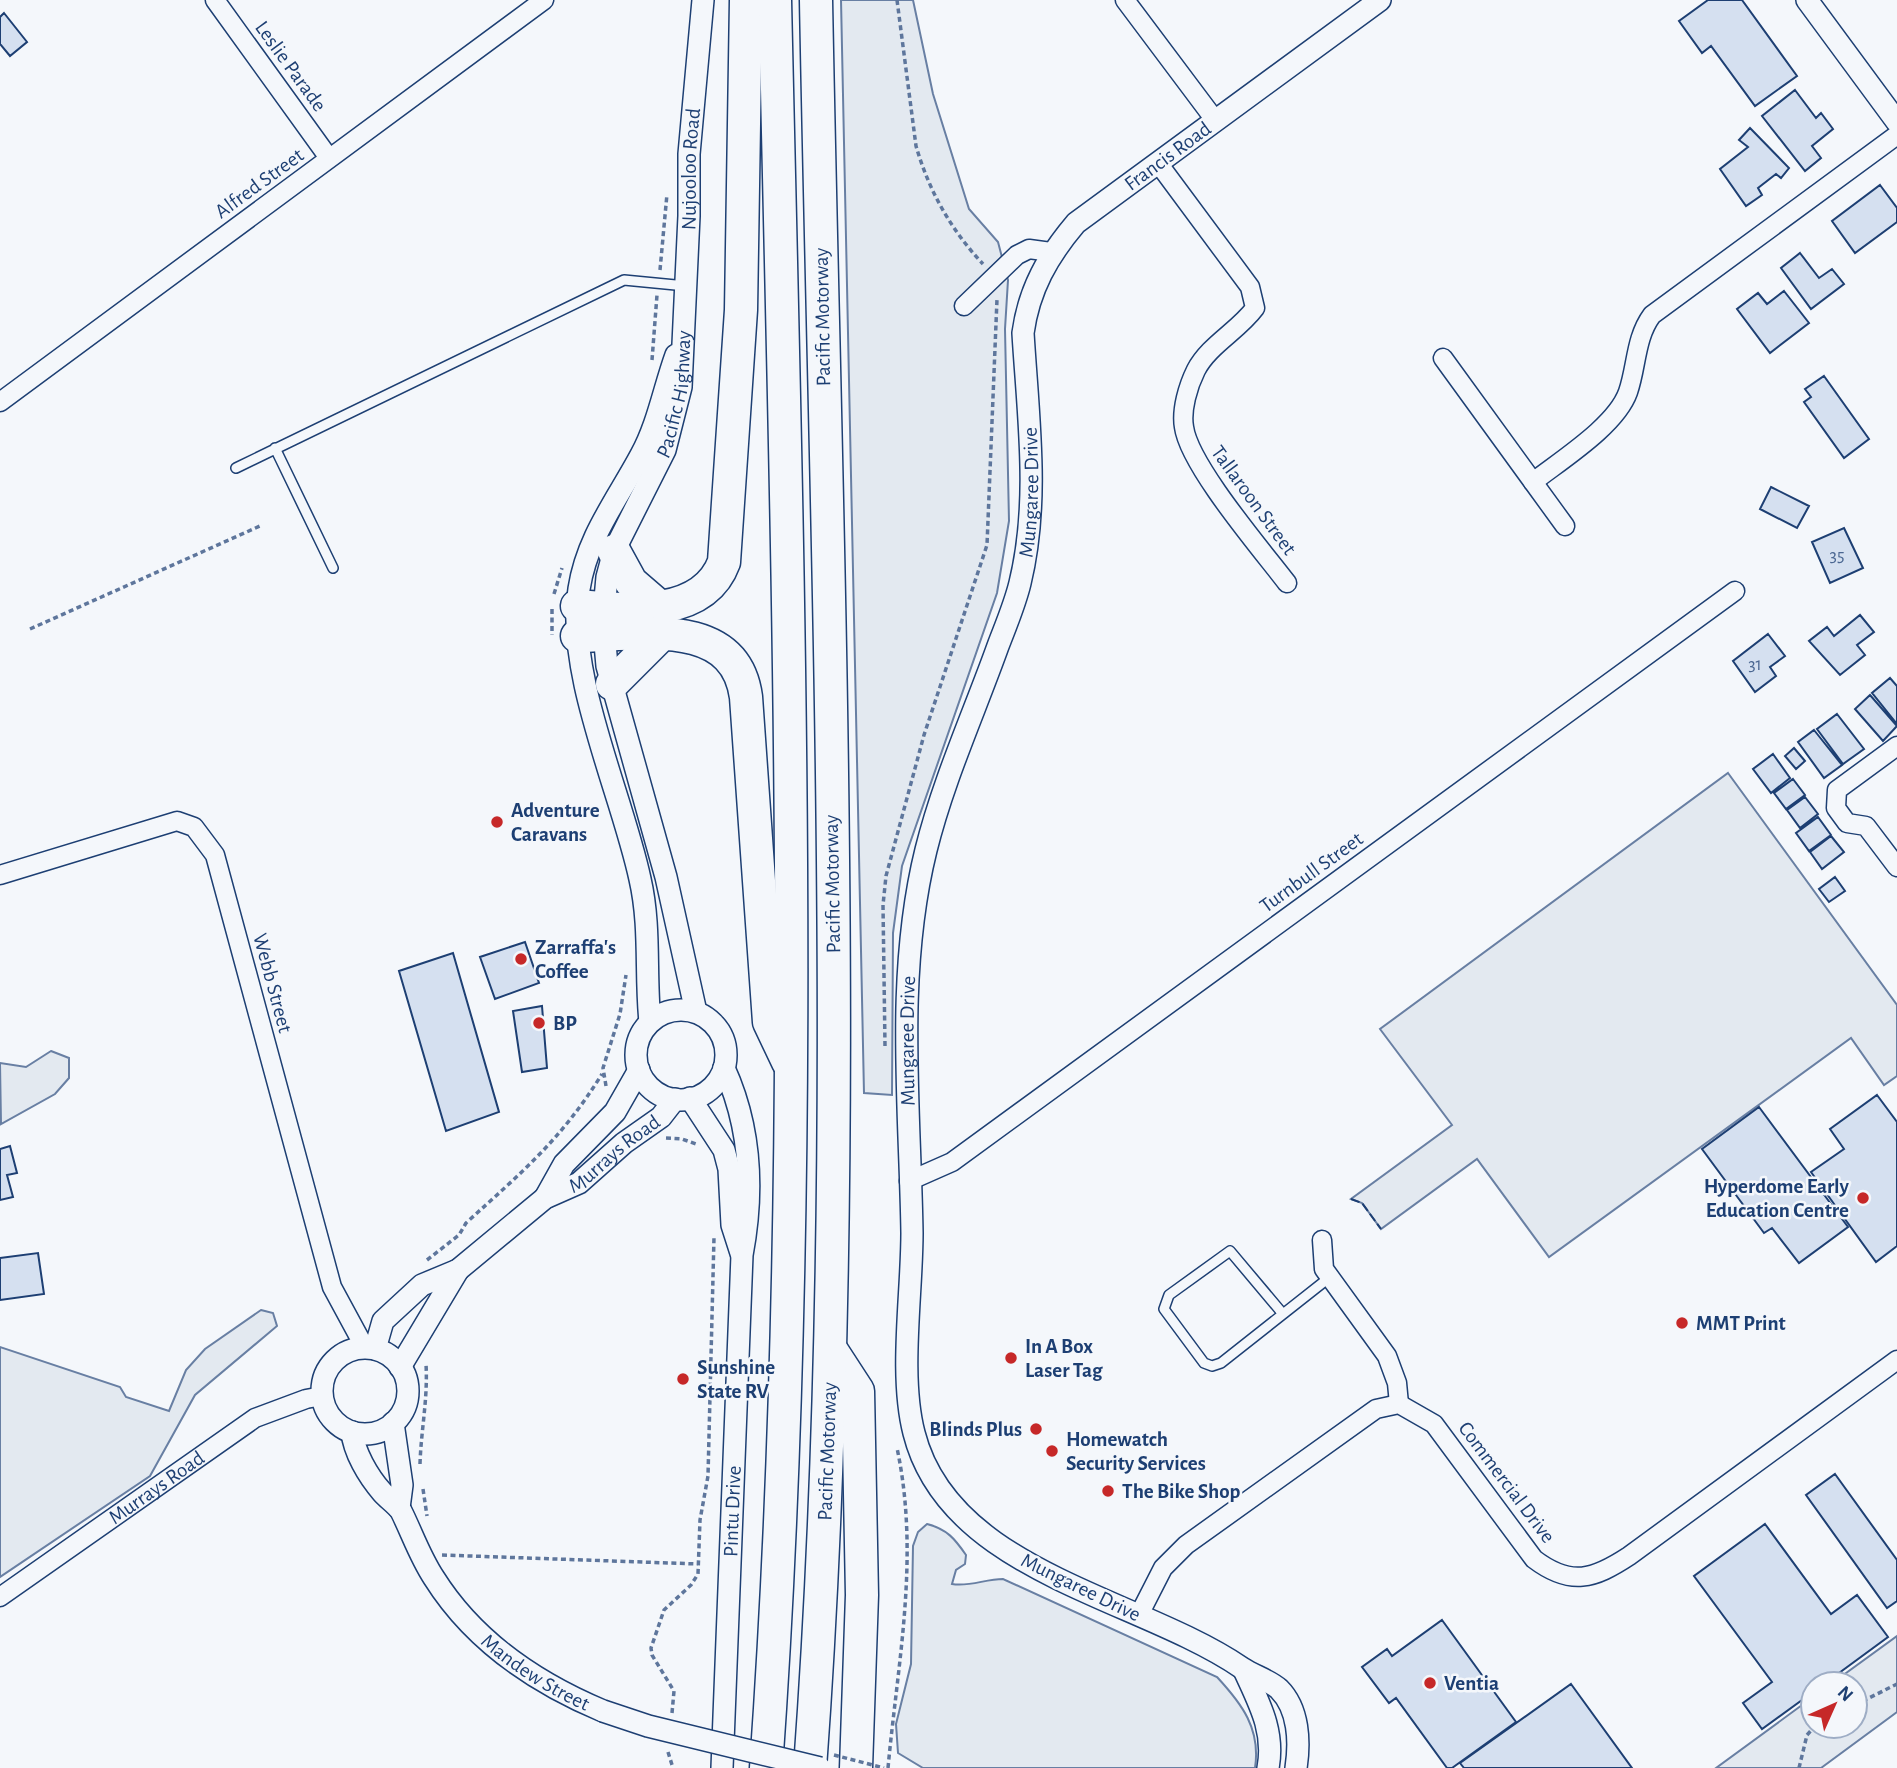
<svg xmlns="http://www.w3.org/2000/svg" width="1897" height="1768" font-family="'Alegreya Sans',sans-serif">
  <rect width="100%" height="100%" fill="#f4f7fb"/>
  <path fill="#e3e9f0" stroke="#687fa3" stroke-width="2" d="M841,0H913L933,94L969,209L998,242L1008,280L1005,329L1009,521L997,593L902,866L893,933L892,1095L864,1093Z
    M1728,773L1897,1005V1076L1884,1085L1851,1038L1549,1257L1477,1159L1381,1229L1362,1203L1351,1199L1452,1125L1380,1029Z
    M51,1051L69,1058V1078L55,1094L1,1124L0,1063L26,1067Z
    M261,1310L273,1313L277,1326L195,1395L150,1476L0,1577V1347L120,1387L126,1397L169,1411L186,1370L205,1349Z
    M927,1524C947,1529 955,1539 966,1555L965,1564L956,1570L952,1584C970,1587 985,1579 1003,1579L1217,1677C1242,1704 1261,1729 1255,1768H923L898,1753L896,1724L911,1664L913,1546L918,1532Z
    M1897,1636V1712L1821,1768H1716L1813,1697V1726H1855V1684H1831Z"/>
  <path fill="#d5e0f0" stroke="#1d3f73" stroke-width="2" d="M1708,0H1742L1797,76L1755,106L1711,46L1702,53L1679,21Z
    M4,13L27,42L10,56L0,44V17Z
    M1795,90L1816,118L1821,113L1833,129L1812,146L1821,158L1805,171L1762,116Z
    M1750,128L1789,168L1781,178L1776,174L1758,188L1762,195L1746,206L1720,169L1748,147L1739,140Z
    M1880,185L1897,208V222L1855,253L1832,221Z
    M1800,253L1819,278L1832,269L1844,284L1811,309L1781,268Z
    M1784,291L1809,323L1770,353L1737,309L1758,293L1767,304Z
    M1824,376L1869,439L1844,458L1804,402L1811,397L1805,389Z
    M1771,487L1809,506L1797,528L1760,509Z
    M1844,528L1863,568L1830,583L1812,542Z
    M1860,615L1874,632L1857,645L1865,655L1840,675L1809,641L1827,627L1834,636Z
    M1768,634L1785,656L1770,667L1776,676L1755,692L1733,661Z
    M1890,678L1897,686V724L1872,693Z
    M1870,695L1897,726L1883,741L1855,709Z
    M1837,714L1864,749L1843,764L1817,729Z
    M1814,730L1842,765L1824,778L1798,742Z
    M1794,748L1805,761L1796,769L1785,756Z
    M1773,754L1790,778L1771,793L1753,769Z
    M1793,779L1805,795L1786,809L1774,793Z
    M1805,797L1818,814L1800,828L1787,810Z
    M1818,817L1831,835L1809,851L1796,833Z
    M1831,836L1844,852L1822,869L1810,852Z
    M1835,877L1845,891L1829,902L1819,889Z
    M525,942L539,983L495,999L480,957Z
    M453,953L499,1112L446,1131L399,971Z
    M542,1006L547,1068L522,1072L513,1011Z
    M1877,1095L1897,1122V1246L1876,1262L1811,1172L1844,1149L1830,1129Z
    M1759,1107L1848,1227L1799,1263L1772,1228L1764,1233L1702,1149Z
    M10,1146L17,1173L7,1175L13,1197L0,1200V1149Z
    M38,1253L44,1294L0,1300V1258Z
    M1835,1474L1897,1560V1601L1887,1608L1806,1495Z
    M1765,1524L1831,1614L1857,1595L1888,1637L1824,1684H1813V1692L1762,1729L1743,1703L1772,1682L1694,1576Z
    M1442,1620L1516,1722L1452,1768H1447L1396,1698L1389,1703L1362,1667L1387,1649L1392,1656Z
    M1571,1684L1632,1768H1464L1460,1763Z"/>
  <g fill="none" stroke-linecap="round" stroke-linejoin="round">
    <defs>
      <path id="service" d="M275,448L333,568
        M236,468L624,280L686,286
        M1283,1314L1230,1251L1169,1295L1164,1309L1204,1363L1212,1366L1221,1363L1330,1277"/>
      <g id="minor">
        <path d="M215,0L329,158"/>
        <path d="M1125,0L1215,120"/>
        <path d="M1158,163L1250,287L1255,308C1238,331 1209,345 1196,370C1188,386 1181,410 1184,427C1189,465 1261,549 1287,583"/>
        <path d="M964,306L1017,255L1029,249L1051,252"/>
        <path d="M1443,358L1565,526"/>
        <path d="M0,402L544,0"/>
        <path d="M1533,482C1561,460 1616,426 1628,392C1637,366 1635,338 1652,315L1897,135"/>
        <path d="M1897,746L1837,790L1836,808L1847,823L1866,826L1897,867"/>
        <path d="M0,875L177,821L194,827L215,855L332,1287L365,1348"/>
        <path d="M909,1181L952,1162L1735,591"/>
        <path d="M1322,1240L1324,1269L1387,1356L1397,1383L1399,1404"/>
        <path id="s1" d="M0,1597L255,1418L306,1399L322,1396"/>
        <path d="M1139,1615L1163,1568L1186,1545L1376,1409L1399,1404L1434,1424L1534,1559C1571,1587 1594,1579 1629,1556L1897,1360"/>
      </g>
      <g id="tertiary">
        <path d="M1807,0L1897,122"/>
        <circle cx="681" cy="1055" r="45"/>
        <path id="s2" d="M696,1012L666,877L607,666L603,621L607,577L614,551L665,450L681,387L689,216V154L703,0"/>
        <path d="M650,1022C645,974 651,927 640,879C622,794 565,673 579,589C587,537 617,500 641,455C658,424 664,388 676,355"/>
        <path d="M690,1098L724,1150L729,1169L732,1225L741,1253"/>
        <path d="M545,1198L564,1164L615,1112L639,1070"/>
        <circle cx="365" cy="1391" r="43"/>
        <path id="s3" d="M375,1349L383,1321L422,1285L458,1270L545,1198L579,1183L624,1143L661,1117L675,1099"/>
        <path d="M400,1367L458,1270"/>
        <path d="M393,1423L402,1485L399,1508"/>
        <path id="s4" d="M352,1432C354,1452 368,1476 382,1492C388,1499 396,1504 401,1511C412,1533 420,1557 434,1578C473,1640 536,1683 603,1711"/>
        <path d="M1244,1670C1259,1703 1275,1731 1268,1768"/>
        <path id="s5" d="M722,1768L742,1255C754,1191 751,1127 724,1068"/>
        <path id="s6" d="M1296,1768C1300,1742 1299,1709 1279,1689C1269,1680 1254,1676 1242,1668C1138,1597 949,1572 914,1433C899,1375 912,1294 912,1233C910,1106 895,975 926,850C943,781 974,713 998,646C1006,625 1015,604 1020,583C1040,501 1028,416 1023,333C1029,289 1048,256 1076,223L1380,0"/>
      </g>
      <g id="motorway">
        <path d="M614,551L631,582L660,607"/>
        <path d="M577,606C626,610 703,619 724,562L741,310L746,0"/>
        <path d="M577,636C637,635 735,615 746,697L769,1022L788,1062"/>
        <path d="M612,684L661,635"/>
        <path d="M832,1351L858,1391L862,1595L856,1768"/>
        <path d="M766,1768C808,1179 788,589 775,0"/>
        <path id="s7" d="M810,1768C853,1180 827,589 816,0"/>
      </g>
    </defs>
    <use href="#service" stroke="#1d3f73" stroke-width="12"/>
    <use href="#minor" stroke="#1d3f73" stroke-width="21"/>
    <use href="#tertiary" stroke="#1d3f73" stroke-width="24"/>
    <use href="#motorway" stroke="#1d3f73" stroke-width="35"/>
    <path stroke="#5e769c" stroke-width="3.5" stroke-dasharray="5 3.5" stroke-linecap="butt" d="M897,0L916,146C929,191 951,230 983,264
      M660,270L667,194
      M652,360L657,295
      M554,594L562,568
      M552,609V635
      M30,629L260,526
      M885,1046L883,905L886,876L924,735L987,545L997,299
      M606,1086L603,1068L620,1014L626,975
      M666,1138L682,1139L696,1144
      M427,1260L459,1235L466,1223C522,1172 561,1140 602,1074
      M420,1464C421,1430 428,1399 426,1364
      M423,1489L427,1516
      M442,1555L698,1564
      M1855,1705L1897,1684
      M672,1713L674,1691L652,1655L651,1648L664,1610L691,1585L698,1574L700,1520L708,1476L714,1237
      M668,1752L673,1768
      M888,1768C898,1660 920,1556 897,1448
      M1799,1768L1807,1735L1815,1726"/>
    <use href="#service" stroke="#f4f7fb" stroke-width="9"/>
    <use href="#minor" stroke="#f4f7fb" stroke-width="18"/>
    <use href="#tertiary" stroke="#f4f7fb" stroke-width="21"/>
    <use href="#motorway" stroke="#f4f7fb" stroke-width="32"/>
    <defs>
      <path id="tertiary-bridge" d="M603,1711L648,1726L820,1768"/>
    </defs>
    <use href="#tertiary-bridge" stroke="#1d3f73" stroke-width="24" stroke-linecap="butt"/>
    <path stroke="#5e769c" stroke-width="3.5" stroke-dasharray="5 3.5" stroke-linecap="butt" d="M834,1755L884,1768"/>
    <use href="#tertiary-bridge" stroke="#f4f7fb" stroke-width="21"/>
    <path stroke="#1d3f73" stroke-width="2" stroke-dasharray="9 3.5" stroke-linecap="butt" d="M1351,1199L1362,1203L1381,1229"/>
  </g>
  <g fill="#c62828" stroke="#f4f7fb" stroke-width="2.5">
    <circle cx="497" cy="822" r="7"/>
    <circle cx="521" cy="959" r="7"/>
    <circle cx="539" cy="1023" r="7"/>
    <circle cx="1863" cy="1198" r="7"/>
    <circle cx="1682" cy="1323" r="7"/>
    <circle cx="1011" cy="1358" r="7"/>
    <circle cx="683" cy="1379" r="7"/>
    <circle cx="1036" cy="1429" r="7"/>
    <circle cx="1052" cy="1451" r="7"/>
    <circle cx="1108" cy="1491" r="7"/>
    <circle cx="1430" cy="1683" r="7"/>
  </g>
  <g text-anchor="middle" stroke-width="5" stroke-linejoin="round" paint-order="stroke">
    <g font-size="18" fill="#4b6792">
      <text x="1837" y="561">35</text>
      <text x="1755" y="670">31</text>
    </g>
    <g font-size="21" fill="#1d3f73" stroke="#f4f7fb">
      <text transform="translate(291 66) rotate(54)" y="7">Leslie Parade</text>
      <text dy="7" stroke="none"><textPath href="#s6" startOffset="1900">Francis Road</textPath></text>
      <text dy="7" stroke="none"><textPath href="#s2" startOffset="870">Nujooloo Road</textPath></text>
      <text transform="translate(259 183) rotate(-36)" y="7">Alfred Street</text>
      <text transform="translate(822 317) rotate(-91)" y="7">Pacific Motorway</text>
      <text dy="7" stroke="none"><textPath href="#s2" startOffset="644">Pacific Highway</textPath></text>
      <text dy="7" stroke="none"><textPath href="#s6" startOffset="1503">Mungaree Drive</textPath></text>
      <text transform="translate(1254 500) rotate(54)" y="7">Tallaroon Street</text>
      <text transform="translate(1311 872) rotate(-36)" y="7">Turnbull Street</text>
      <text transform="translate(832 884) rotate(-91)" y="7">Pacific Motorway</text>
      <text transform="translate(273 983) rotate(75)" y="7">Webb Street</text>
      <text dy="7" stroke="none"><textPath href="#s6" startOffset="936">Mungaree Drive</textPath></text>
      <text dy="7" stroke="none"><textPath href="#s3" startOffset="317">Murrays Road</textPath></text>
      <text dy="7" stroke="none"><textPath href="#s7" startOffset="317">Pacific Motorway</textPath></text>
      <text transform="translate(1507 1482) rotate(53)" y="7">Commercial Drive</text>
      <text dy="7" stroke="none"><textPath href="#s1" startOffset="191">Murrays Road</textPath></text>
      <text dy="7" stroke="none"><textPath href="#s5" startOffset="257">Pintu Drive</textPath></text>
      <text transform="translate(1081 1587) rotate(26)" y="7">Mungaree Drive</text>
      <text dy="7" stroke="none"><textPath href="#s4" startOffset="310">Mandew Street</textPath></text>
    </g>
    <g font-size="21" font-weight="bold" fill="#1d3f73" stroke="#f4f7fb" text-anchor="start">
      <text x="511" y="817">Adventure<tspan x="511" dy="24">Caravans</tspan></text>
      <text x="535" y="954">Zarraffa's<tspan x="535" dy="24">Coffee</tspan></text>
      <text x="553" y="1030">BP</text>
      <text x="1849" y="1193" text-anchor="end">Hyperdome Early<tspan x="1849" dy="24">Education Centre</tspan></text>
      <text x="1696" y="1330">MMT Print</text>
      <text x="1025" y="1353">In A Box<tspan x="1025" dy="24">Laser Tag</tspan></text>
      <text x="697" y="1374">Sunshine<tspan x="697" dy="24">State RV</tspan></text>
      <text x="1022" y="1436" text-anchor="end">Blinds Plus</text>
      <text x="1066" y="1446">Homewatch<tspan x="1066" dy="24">Security Services</tspan></text>
      <text x="1122" y="1498">The Bike Shop</text>
      <text x="1444" y="1690">Ventia</text>
    </g>
  </g>
  <g transform="translate(1834 1705) rotate(45)"><circle r="33" fill="#f4f7fb" stroke="#9eadc5" stroke-width="2"/>
  <path d="M0-5L12 26L0 18L-12 26Z" fill="#c62828"/>
  <text y="-10" font-size="19" font-weight="bold" text-anchor="middle" fill="#1d3f73">N</text>
  </g>
</svg>
